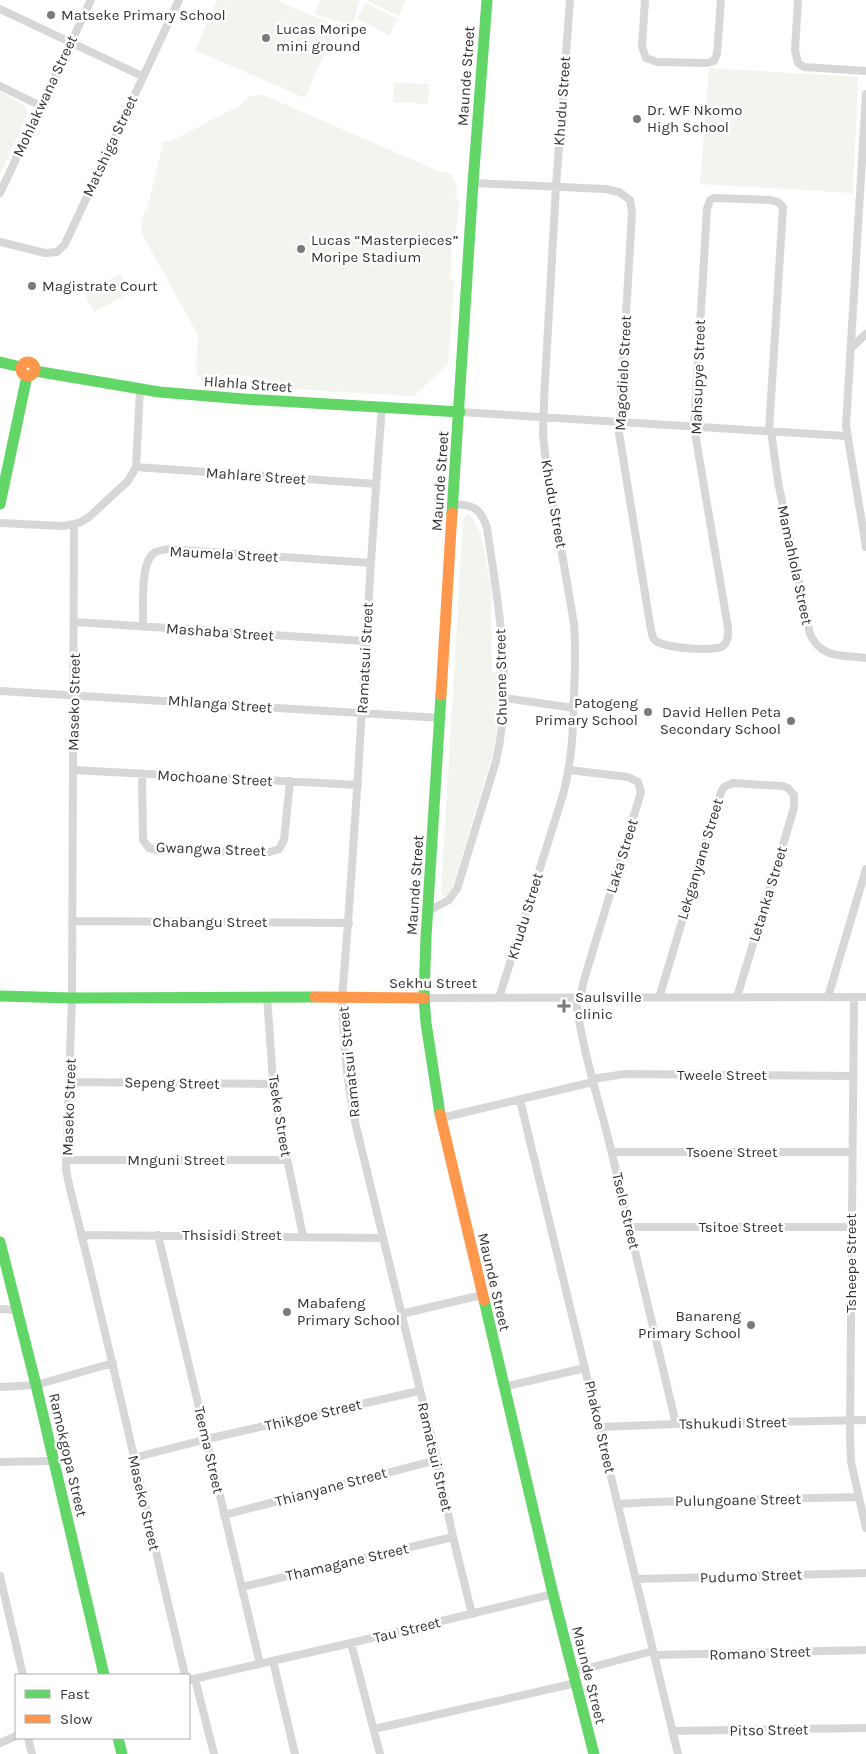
<svg xmlns="http://www.w3.org/2000/svg" width="866" height="1754" font-family="Karla,sans-serif">
  <rect width="100%" height="100%" fill="#fff"/>
  <path fill="#f1f5ed" d="M217,0H276L336,26L305,98L195,50Z
    M320,0H360L352,26L315,14Z
    M367,0H406L399,16Z
    M365,3L397,19L389,35L357,19Z
    M709,68L858,77L853,193L700,184Z
    M394,83L429,84L428,104L393,102Z
    M0,91L24,106L28,113L0,175Z
    M261,94L443,173L446,171L449,175L451,174L457,186L456,188L458,192L455,194L459,201L456,233H453L450,279L454,280L448,364L414,396L287,389V386L280,385L279,388L266,387L258,377L242,376L241,379H236V375H229L202,382L196,372L198,335L141,232L143,225L141,224L145,210H147L164,141L169,142L243,104L242,102L248,97L254,95L255,97Z
    M120,274L130,293L94,312L84,293Z
    M469,513L481,534L491,586L492,672H500L496,734L493,753L451,892L448,897L444,896L441,892L463,519Z"/>
  <g fill="none" stroke-linecap="round" stroke-linejoin="round">
    <path stroke="#d7d7d7" stroke-width="8" d="M645,0L642,47L646,58L657,62L707,63L714,61L717,54L721,0
      M798,0L795,50L798,63L804,67L866,71
      M0,9L142,76
      M0,86L41,106
      M866,94L846,426L866,547
      M473,183L605,189L619,192L630,200L632,213L619,433L651,630C652,633 652,638 655,640C662,648 715,652 723,646C729,641 728,634 728,628L694,427L707,209L710,200L714,198L771,200L778,202L783,207L769,431
      M0,193L91,0
      M0,242L45,253L57,252L65,244L179,0
      M852,347L866,334
      M382,407C366,604 359,801 342,998C343,1041 347,1084 356,1126L437,1460L453,1537L472,1614
      M460,412L846,436
      M771,431L778,482L810,634C821,659 843,655 866,658
      M136,467L376,484
      M0,523L63,526L79,523L89,517L128,481L136,467L140,389
      M74,525L72,998L66,1170L70,1189C111,1350 146,1513 185,1675
      M75,622L365,641
      M143,627C144,610 139,564 154,553C158,550 164,550 169,549L371,563
      M0,691L441,718
      M504,698L574,708
      M73,770L358,785
      M569,770L628,777L638,782L641,792L584,980L580,999
      M142,774L143,840L149,848L161,851L270,852L279,849L284,840L290,781
      M428,911L449,900L457,889L496,761C514,684 498,604 487,528C481,508 473,505 454,504
      M72,921L349,923
      M267,996L274,1095L303,1236
      M828,997L866,869
      M854,997L850,1436L851,1462L866,1528
      M424,998L866,997
      M499,998L563,795C572,760 573,733 574,697C575,672 576,648 574,624L545,454L543,434L544,400L556,186L570,0
      M659,998L721,792L724,787L733,783L782,786L788,788L794,795V808L737,997
      M576,999C582,1052 600,1102 612,1154C634,1244 655,1334 676,1424
      M592,1079L625,1074L853,1076
      M70,1082L273,1084
      M520,1100L678,1754
      M441,1118L593,1082
      M612,1152H852
      M66,1160H287
      M629,1227H852
      M81,1235L383,1238
      M158,1235L260,1664
      M0,1309L17,1310
      M401,1314L482,1295
      M0,1387L36,1385L113,1363
      M503,1387L585,1368
      M600,1427L676,1424L866,1420
      M133,1458L207,1439L419,1391
      M0,1462L54,1461
      M618,1504L652,1502L858,1497
      M224,1515L437,1460
      M0,1576L23,1675
      M636,1579L866,1573
      M242,1587L453,1537
      M351,1643L380,1754
      M654,1655L866,1650
      M273,1661L295,1754
      M573,1672L653,1651
      M195,1679L214,1754
      M189,1680L351,1643L553,1594
      M374,1729L576,1683
      M672,1731L866,1728
      M28,1738L32,1754
      M0,1743L16,1736"/>
    <path stroke="#63d668" stroke-width="11" d="M0,362L21,367
      M35,371L159,392L244,399L460,412
      M0,504L27,376
      M452,513L473,183L487,0
      M0,996L72,998L315,997
      M440,1114L426,1023L424,998L426,937L441,695
      M0,1242L36,1385L104,1675
      M484,1300L553,1594L594,1754
      M118,1738L122,1754"/>
    <path stroke="#ff974d" stroke-width="11" d="M21 369a7 7 0 1 1 14 0a7 7 0 1 1-14 0Z
      M441,695L452,513
      M315,997L424,998
      M440,1114L484,1300"/>
  </g>
  <g fill="#7a7a7a" stroke="#fff" stroke-width="2">
    <circle cx="51" cy="15" r="5"/>
    <circle cx="266" cy="38" r="5"/>
    <circle cx="637" cy="119" r="5"/>
    <circle cx="301" cy="249" r="5"/>
    <circle cx="32" cy="286" r="5"/>
    <circle cx="648" cy="712" r="5"/>
    <circle cx="791" cy="721" r="5"/>
    <path d="M561.5 998.5h5v5h5v5h-5v5h-5v-5h-5v-5h5z"/>
    <circle cx="287" cy="1312" r="5"/>
    <circle cx="751" cy="1325" r="5"/>
  </g>
  <g text-anchor="middle" stroke-width="5" stroke-linejoin="round" paint-order="stroke">
    <g font-size="15" fill="#333" stroke="#fff" text-anchor="start">
      <text x="61" y="20">Matseke Primary School</text>
      <text x="276" y="34">Lucas Moripe<tspan x="276" dy="17">mini ground</tspan></text>
      <text x="647" y="115">Dr. WF Nkomo<tspan x="647" dy="17">High School</tspan></text>
      <text x="311" y="245">Lucas “Masterpieces”<tspan x="311" dy="17">Moripe Stadium</tspan></text>
      <text x="42" y="291">Magistrate Court</text>
      <text x="638" y="708" text-anchor="end">Patogeng<tspan x="638" dy="17">Primary School</tspan></text>
      <text x="781" y="717" text-anchor="end">David Hellen Peta<tspan x="781" dy="17">Secondary School</tspan></text>
      <text x="575" y="1002">Saulsville<tspan x="575" dy="17">clinic</tspan></text>
      <text x="297" y="1308">Mabafeng<tspan x="297" dy="17">Primary School</tspan></text>
      <text x="741" y="1321" text-anchor="end">Banareng<tspan x="741" dy="17">Primary School</tspan></text>
    </g>
    <g font-size="15" fill="#333" stroke="#fff">
      <text transform="translate(466 76) rotate(-86)" y="5">Maunde Street</text>
      <text transform="translate(45 96) rotate(-65)" y="5">Mohlakwana Street</text>
      <text transform="translate(562 101) rotate(-86)" y="5">Khudu Street</text>
      <text transform="translate(110 146) rotate(-65)" y="5">Matshiga Street</text>
      <text transform="translate(623 373) rotate(-87)" y="5">Magodielo Street</text>
      <text transform="translate(698 377) rotate(-88)" y="5">Mahsupye Street</text>
      <text transform="translate(248 384) rotate(4)" y="5">Hlahla Street</text>
      <text transform="translate(256 476) rotate(4)" y="5">Mahlare Street</text>
      <text transform="translate(440 481) rotate(-86)" y="5">Maunde Street</text>
      <text transform="translate(554 504) rotate(80)" y="5">Khudu Street</text>
      <text transform="translate(224 554) rotate(3)" y="5">Maumela Street</text>
      <text transform="translate(795 565) rotate(78)" y="5">Mamahlola Street</text>
      <text transform="translate(220 632) rotate(4)" y="5">Mashaba Street</text>
      <text transform="translate(365 658) rotate(-87)" y="5">Ramatsui Street</text>
      <text transform="translate(501 677) rotate(-91)" y="5">Chuene Street</text>
      <text transform="translate(74 702) rotate(-89)" y="5">Maseko Street</text>
      <text transform="translate(220 704) rotate(4)" y="5">Mhlanga Street</text>
      <text transform="translate(215 778) rotate(3)" y="5">Mochoane Street</text>
      <text transform="translate(211 849) rotate(2)" y="5">Gwangwa Street</text>
      <text transform="translate(622 856) rotate(-73)" y="5">Laka Street</text>
      <text transform="translate(700 859) rotate(-73)" y="5">Lekganyane Street</text>
      <text transform="translate(415 885) rotate(-86)" y="5">Maunde Street</text>
      <text transform="translate(768 894) rotate(-73)" y="5">Letanka Street</text>
      <text transform="translate(525 916) rotate(-73)" y="5">Khudu Street</text>
      <text x="210" y="927">Chabangu Street</text>
      <text x="433" y="988">Sekhu Street</text>
      <text transform="translate(349 1062) rotate(-96)" y="5">Ramatsui Street</text>
      <text x="722" y="1080">Tweele Street</text>
      <text transform="translate(172 1083) rotate(1)" y="5">Sepeng Street</text>
      <text transform="translate(69 1107) rotate(-88)" y="5">Maseko Street</text>
      <text transform="translate(280 1116) rotate(81)" y="5">Tseke Street</text>
      <text x="732" y="1157">Tsoene Street</text>
      <text x="176" y="1165">Mnguni Street</text>
      <text transform="translate(626 1211) rotate(77)" y="5">Tsele Street</text>
      <text x="741" y="1232">Tsitoe Street</text>
      <text x="232" y="1240">Thsisidi Street</text>
      <text transform="translate(851 1263) rotate(-90)" y="5">Tsheepe Street</text>
      <text transform="translate(494 1282) rotate(77)" y="5">Maunde Street</text>
      <text transform="translate(313 1415) rotate(-13)" y="5">Thikgoe Street</text>
      <text transform="translate(733 1423) rotate(-1)" y="5">Tshukudi Street</text>
      <text transform="translate(600 1427) rotate(77)" y="5">Phakoe Street</text>
      <text transform="translate(209 1450) rotate(77)" y="5">Teema Street</text>
      <text transform="translate(68 1455) rotate(77)" y="5">Ramokgopa Street</text>
      <text transform="translate(435 1457) rotate(77)" y="5">Ramatsui Street</text>
      <text transform="translate(331 1487) rotate(-15)" y="5">Thianyane Street</text>
      <text transform="translate(738 1500) rotate(-1)" y="5">Pulungoane Street</text>
      <text transform="translate(144 1503) rotate(77)" y="5">Maseko Street</text>
      <text transform="translate(347 1562) rotate(-13)" y="5">Thamagane Street</text>
      <text transform="translate(751 1576) rotate(-2)" y="5">Pudumo Street</text>
      <text transform="translate(407 1630) rotate(-14)" y="5">Tau Street</text>
      <text transform="translate(760 1653) rotate(-2)" y="5">Romano Street</text>
      <text transform="translate(589 1675) rotate(76)" y="5">Maunde Street</text>
      <text transform="translate(769 1730) rotate(-1)" y="5">Pitso Street</text>
    </g>
  </g>
  <rect x="15" y="1674" width="175" height="65" fill="#ffffff" stroke="#adadad"/>
  <rect x="25" y="1690" width="25" height="8" fill="#63d668" stroke="#adadad"/>
  <text x="60" y="1699" font-size="15" fill="#333333">Fast</text>
  <rect x="25" y="1715" width="25" height="8" fill="#ff974d" stroke="#adadad"/>
  <text x="60" y="1724" font-size="15" fill="#333333">Slow</text>
</svg>
